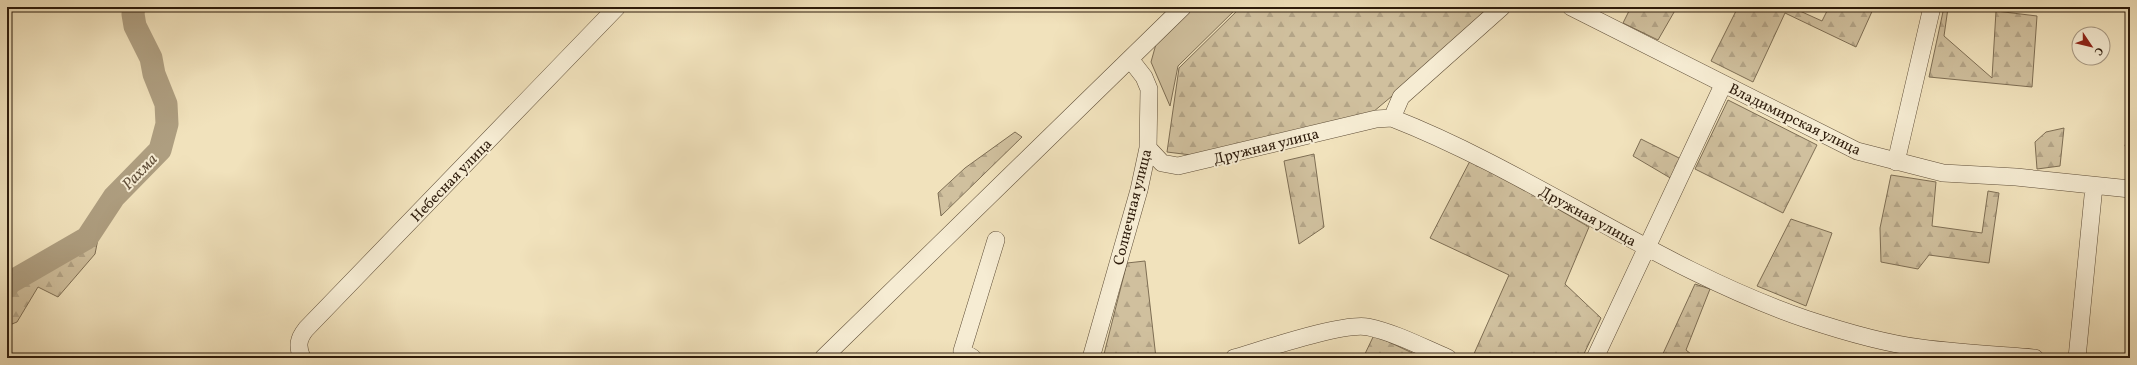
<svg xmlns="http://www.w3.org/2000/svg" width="2137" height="365" font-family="Vollkorn,serif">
  <defs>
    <pattern id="forest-firs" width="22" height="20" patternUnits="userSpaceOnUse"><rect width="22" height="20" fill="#d0c09e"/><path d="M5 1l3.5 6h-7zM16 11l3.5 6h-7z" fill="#b3a487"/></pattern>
  </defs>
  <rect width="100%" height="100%" fill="#f1e2bc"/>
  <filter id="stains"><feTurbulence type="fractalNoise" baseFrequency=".005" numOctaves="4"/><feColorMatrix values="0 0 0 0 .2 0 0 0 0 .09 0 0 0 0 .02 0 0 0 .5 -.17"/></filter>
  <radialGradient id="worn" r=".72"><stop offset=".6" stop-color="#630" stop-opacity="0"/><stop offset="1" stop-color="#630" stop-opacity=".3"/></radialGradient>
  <path fill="#d0c09e" stroke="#7e6e54" d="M1193,7H1238L1178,66L1170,106L1151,62L1156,44Z"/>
  <path fill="url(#forest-firs)" stroke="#7e6e54" d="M1241,7H1498L1373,112L1191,155L1167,152L1179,68Z
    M1631,7H1677L1658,40L1623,23Z
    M1738,7H1791L1822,21L1829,7H1874L1856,47L1785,13L1753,82L1711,61Z
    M1944,7L1948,8L1944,36L1992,78L1996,11L2037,16L2032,87L1929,77Z
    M1728,100L1817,145L1783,213L1695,169Z
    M2130,126V152L2125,146Z
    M2064,128L2060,166L2037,169L2035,142L2046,132Z
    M1015,132L1022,137L941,216L938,193L965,168Z
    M1641,139L1681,159L1672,179L1633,156Z
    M1314,154L1324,227L1299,244L1284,161Z
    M1471,159L1589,227L1565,284L1601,318L1582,358H1477L1473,356L1509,275L1430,238Z
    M1891,175L1936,182L1932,226L1982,233L1988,191L1999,193L1989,263L1929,255L1918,269L1881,262L1880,228Z
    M1791,219L1832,233L1806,306L1757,286Z
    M99,234L95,254L58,297L38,287L17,322L7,326V279L55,262Z
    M1145,261L1156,358H1103L1127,263Z
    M1695,284L1710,289L1686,350L1696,358H1661Z
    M1374,335L1423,358H1363Z"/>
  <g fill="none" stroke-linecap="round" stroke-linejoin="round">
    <path stroke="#ae9e80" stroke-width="23" d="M7,287L9,283L87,238L114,197L160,150L167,124L166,104L154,74L151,58L135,26L133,14L134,7"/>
    <defs>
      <path id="minor" d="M1571,7L1857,151L1943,173L2016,177L2130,189
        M1392,118L1401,97L1502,7
        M1148,148L1162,163L1178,166L1376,119L1392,118C1535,174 1659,269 1806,319C1842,331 1882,343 1921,348C1958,353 1997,355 2035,358
        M1896,162L1932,7
        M302,358C297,346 298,339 306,329L617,7
        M823,358L1183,7
        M973,358L962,351L996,240
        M1091,358L1139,190L1148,148L1149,89L1144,77L1130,59
        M1234,358C1262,350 1343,322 1368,327C1396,333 1422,347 1448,358
        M1595,358L1723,85
        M2077,358L2094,186"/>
    </defs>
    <use href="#minor" stroke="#5e4d37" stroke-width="18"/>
    <use href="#minor" stroke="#f6ecd3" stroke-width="17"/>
  </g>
  <g text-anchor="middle" stroke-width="4" stroke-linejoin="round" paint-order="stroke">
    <g font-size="15" fill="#2d1b0b" stroke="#f6ecd3">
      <text transform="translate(1795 119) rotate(26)" y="5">Владимирская улица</text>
      <text transform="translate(1266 146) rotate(-14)" y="5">Дружная улица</text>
      <text transform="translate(451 180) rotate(-46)" y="5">Небесная улица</text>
      <text transform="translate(1132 207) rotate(-76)" y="5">Солнечная улица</text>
      <text transform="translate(1588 216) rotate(29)" y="5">Дружная улица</text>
    </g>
    <g font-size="16" font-style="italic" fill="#614f3a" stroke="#f6ecd3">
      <text transform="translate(139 171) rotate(-46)" y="6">Рахма</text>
    </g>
  </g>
  <rect width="2137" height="365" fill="none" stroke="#f1e2bc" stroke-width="24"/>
  <rect x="8" y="8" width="2121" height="349" fill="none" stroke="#2d1b0b" stroke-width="2"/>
  <rect x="12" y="12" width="2113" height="341" fill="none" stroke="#2d1b0b"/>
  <g transform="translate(2091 46) rotate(125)"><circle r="19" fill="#f6ecd3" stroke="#a69883"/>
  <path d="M0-3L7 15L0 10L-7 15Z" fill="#8f2418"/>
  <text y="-6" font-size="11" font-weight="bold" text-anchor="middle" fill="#2d1b0b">С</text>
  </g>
  <rect width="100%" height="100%" filter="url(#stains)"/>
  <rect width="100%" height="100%" fill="url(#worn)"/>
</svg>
